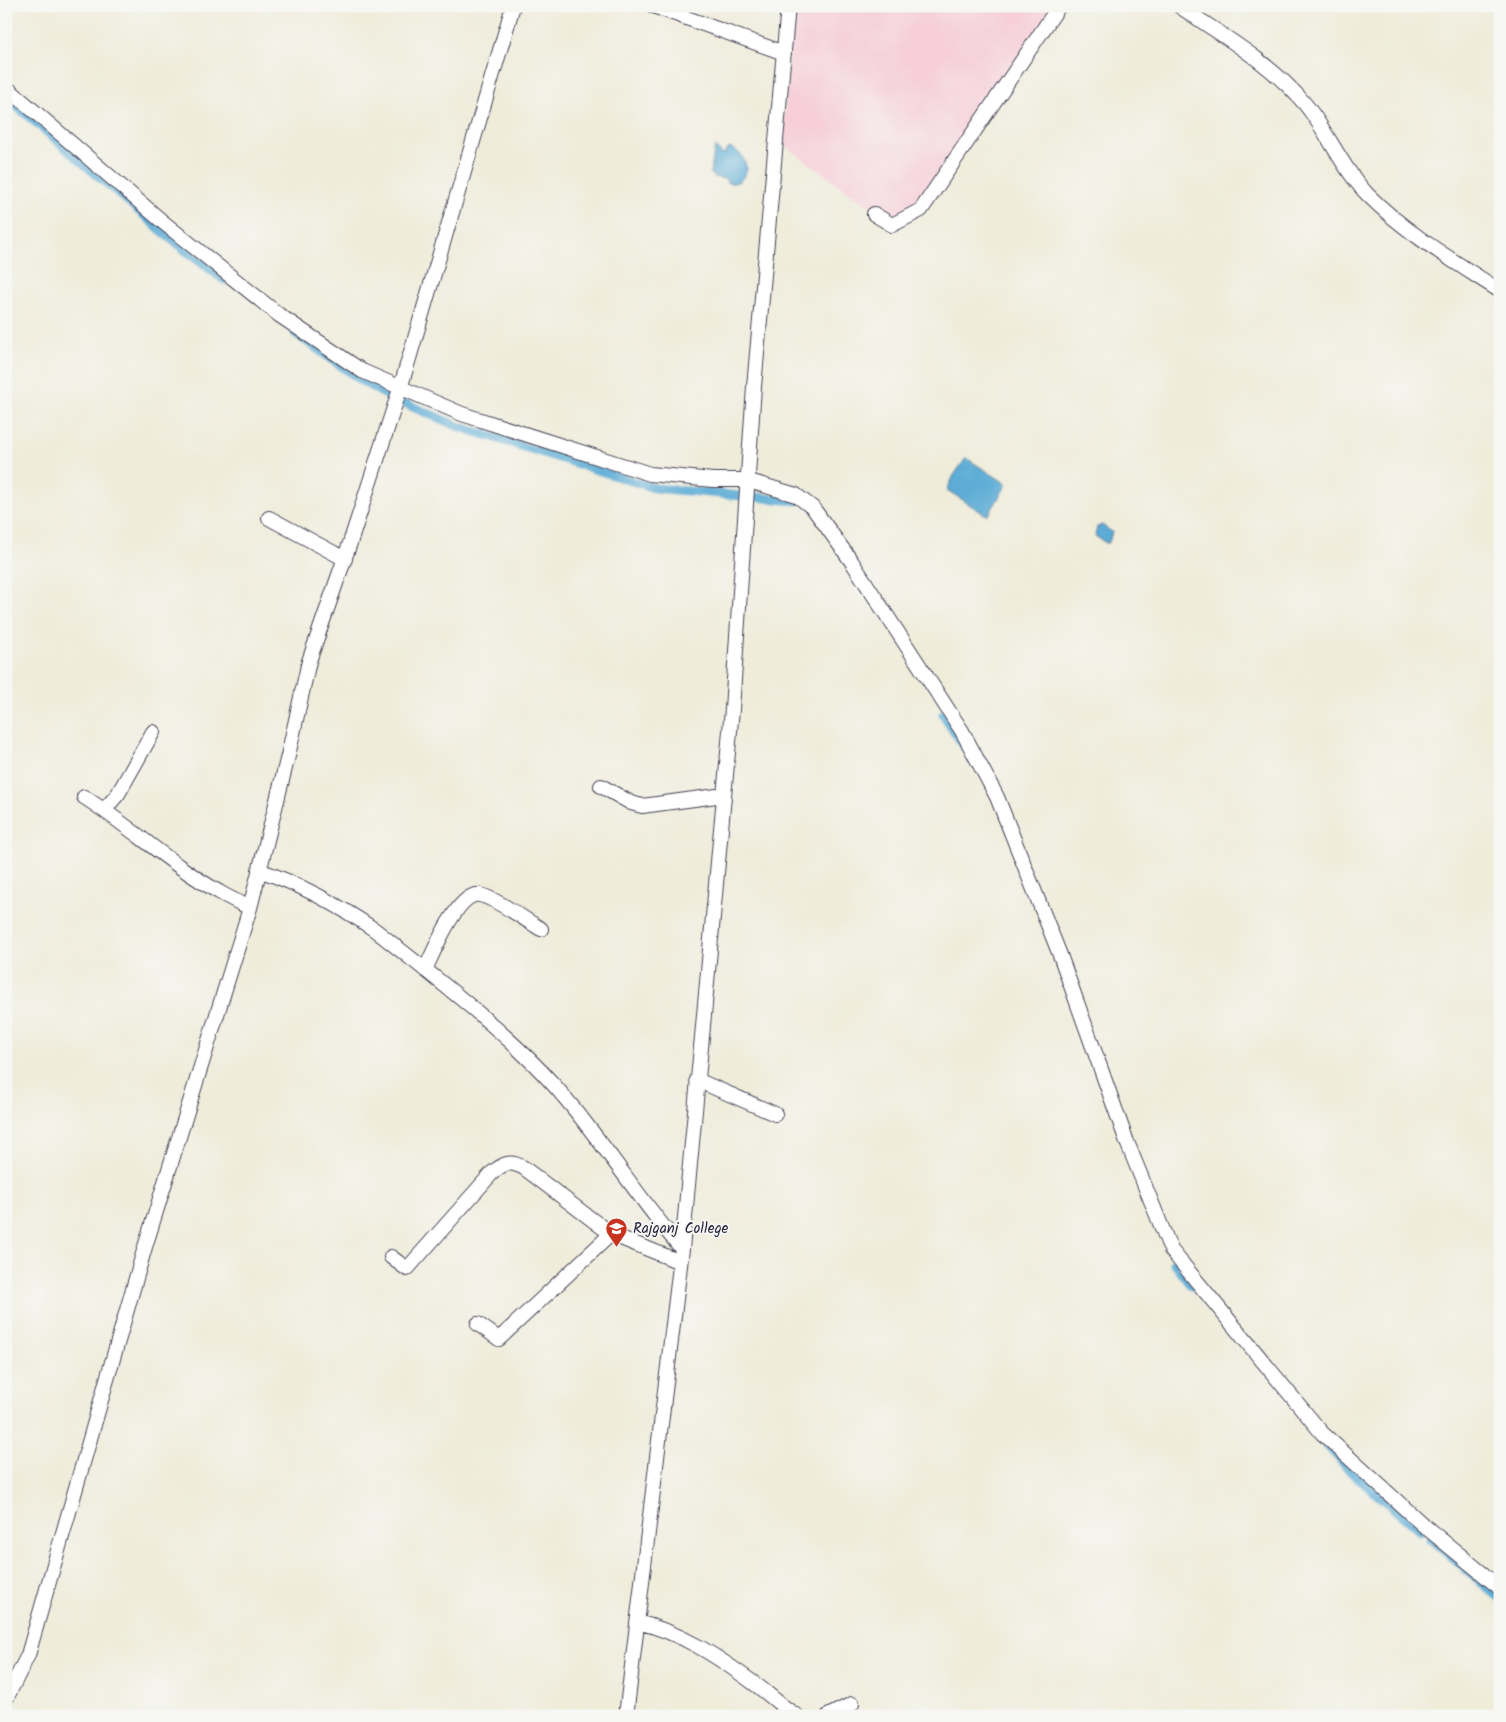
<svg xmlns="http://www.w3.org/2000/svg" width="1506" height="1722" font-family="Kalam,sans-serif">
  <rect width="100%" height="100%" fill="#f6f6f2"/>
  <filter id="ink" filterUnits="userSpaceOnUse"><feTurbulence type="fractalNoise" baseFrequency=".02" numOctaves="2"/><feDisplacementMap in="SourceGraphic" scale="10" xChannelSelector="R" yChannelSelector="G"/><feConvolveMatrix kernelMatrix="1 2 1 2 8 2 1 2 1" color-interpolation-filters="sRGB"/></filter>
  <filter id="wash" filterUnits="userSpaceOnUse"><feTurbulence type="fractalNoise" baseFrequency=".0096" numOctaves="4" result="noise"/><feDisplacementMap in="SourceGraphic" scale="20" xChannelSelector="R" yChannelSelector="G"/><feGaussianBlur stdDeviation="1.12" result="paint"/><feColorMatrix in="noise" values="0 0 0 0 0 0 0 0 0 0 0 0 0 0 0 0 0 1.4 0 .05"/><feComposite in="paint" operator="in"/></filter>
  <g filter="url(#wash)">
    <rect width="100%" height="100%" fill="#efecda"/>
    <path fill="#f6cfd9" d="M793,6H1053L918,208L891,222L782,144Z"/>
    <path fill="#5bacd5" stroke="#3e6788" d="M715,147L723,155L729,148C741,151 744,158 747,169C743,179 740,184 728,183L726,179L714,177L710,173Z
      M966,458L1007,484L989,514L986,515L947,490L954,475Z
      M1102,525L1112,532L1109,543H1106L1095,536L1097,527Z"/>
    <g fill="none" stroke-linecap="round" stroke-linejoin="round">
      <path stroke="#5bacd5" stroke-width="9" d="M6,97L182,248L224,280
        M295,333L365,383L388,396L457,426L654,488L796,501
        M943,714L963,745
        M1174,1263L1192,1286
        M1321,1439L1351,1472L1420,1531
        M1430,1539L1500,1598"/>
    </g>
  </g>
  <g filter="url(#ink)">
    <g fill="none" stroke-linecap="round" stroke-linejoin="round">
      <defs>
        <path id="minor" d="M653,6L784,53
          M1179,6C1223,36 1271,63 1305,104C1328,132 1341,167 1368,195C1407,234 1454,261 1500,291
          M6,87L164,223L279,315L362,371L462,414L650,474L713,480H746L796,495L813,508L852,562L962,731L997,797L1060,955L1127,1142L1171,1250L1322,1433L1422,1524L1500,1588
          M874,214L892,225L921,210L1059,6
          M269,518L345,559
          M601,786L631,803L642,806L724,795
          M84,797C130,826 171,865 219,892C229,898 240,903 250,908
          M105,809L118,794L153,732
          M259,870C299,884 340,906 375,930C434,977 502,1028 553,1084C600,1136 636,1196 682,1249
          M425,970C433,953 458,891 480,895C495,898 527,921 541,929
          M697,1080L775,1114
          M391,1257L407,1269L492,1173C504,1163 510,1160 524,1168L611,1234
          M478,1324L499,1339L611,1234L680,1262
          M637,1622C681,1632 718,1657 755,1684C769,1694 782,1707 797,1716
          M6,1699L28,1655L145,1247L250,908L288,756L309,661L350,543L400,389L513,6
          M626,1716L682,1249L703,1026L732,709L754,387L788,6
          M828,1716L852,1704"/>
      </defs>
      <use href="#minor" stroke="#414053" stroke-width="16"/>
      <use href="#minor" stroke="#fff" stroke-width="14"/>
    </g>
  </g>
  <defs>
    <symbol id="university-pin" viewBox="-11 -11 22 30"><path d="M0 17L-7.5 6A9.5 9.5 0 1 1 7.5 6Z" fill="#c8321e" stroke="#f6f6f2"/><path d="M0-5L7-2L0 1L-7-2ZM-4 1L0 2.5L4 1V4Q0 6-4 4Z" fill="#fff"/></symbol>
  </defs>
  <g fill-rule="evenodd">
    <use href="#university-pin" x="604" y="1216" width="25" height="34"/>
  </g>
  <g text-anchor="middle" stroke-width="4" stroke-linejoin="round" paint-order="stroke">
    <g font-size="15" fill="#22223b" stroke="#f6f6f2" text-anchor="start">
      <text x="633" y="1233">Rajganj College</text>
    </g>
  </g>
  <rect width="1506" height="1722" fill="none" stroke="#f6f6f2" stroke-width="25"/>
</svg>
